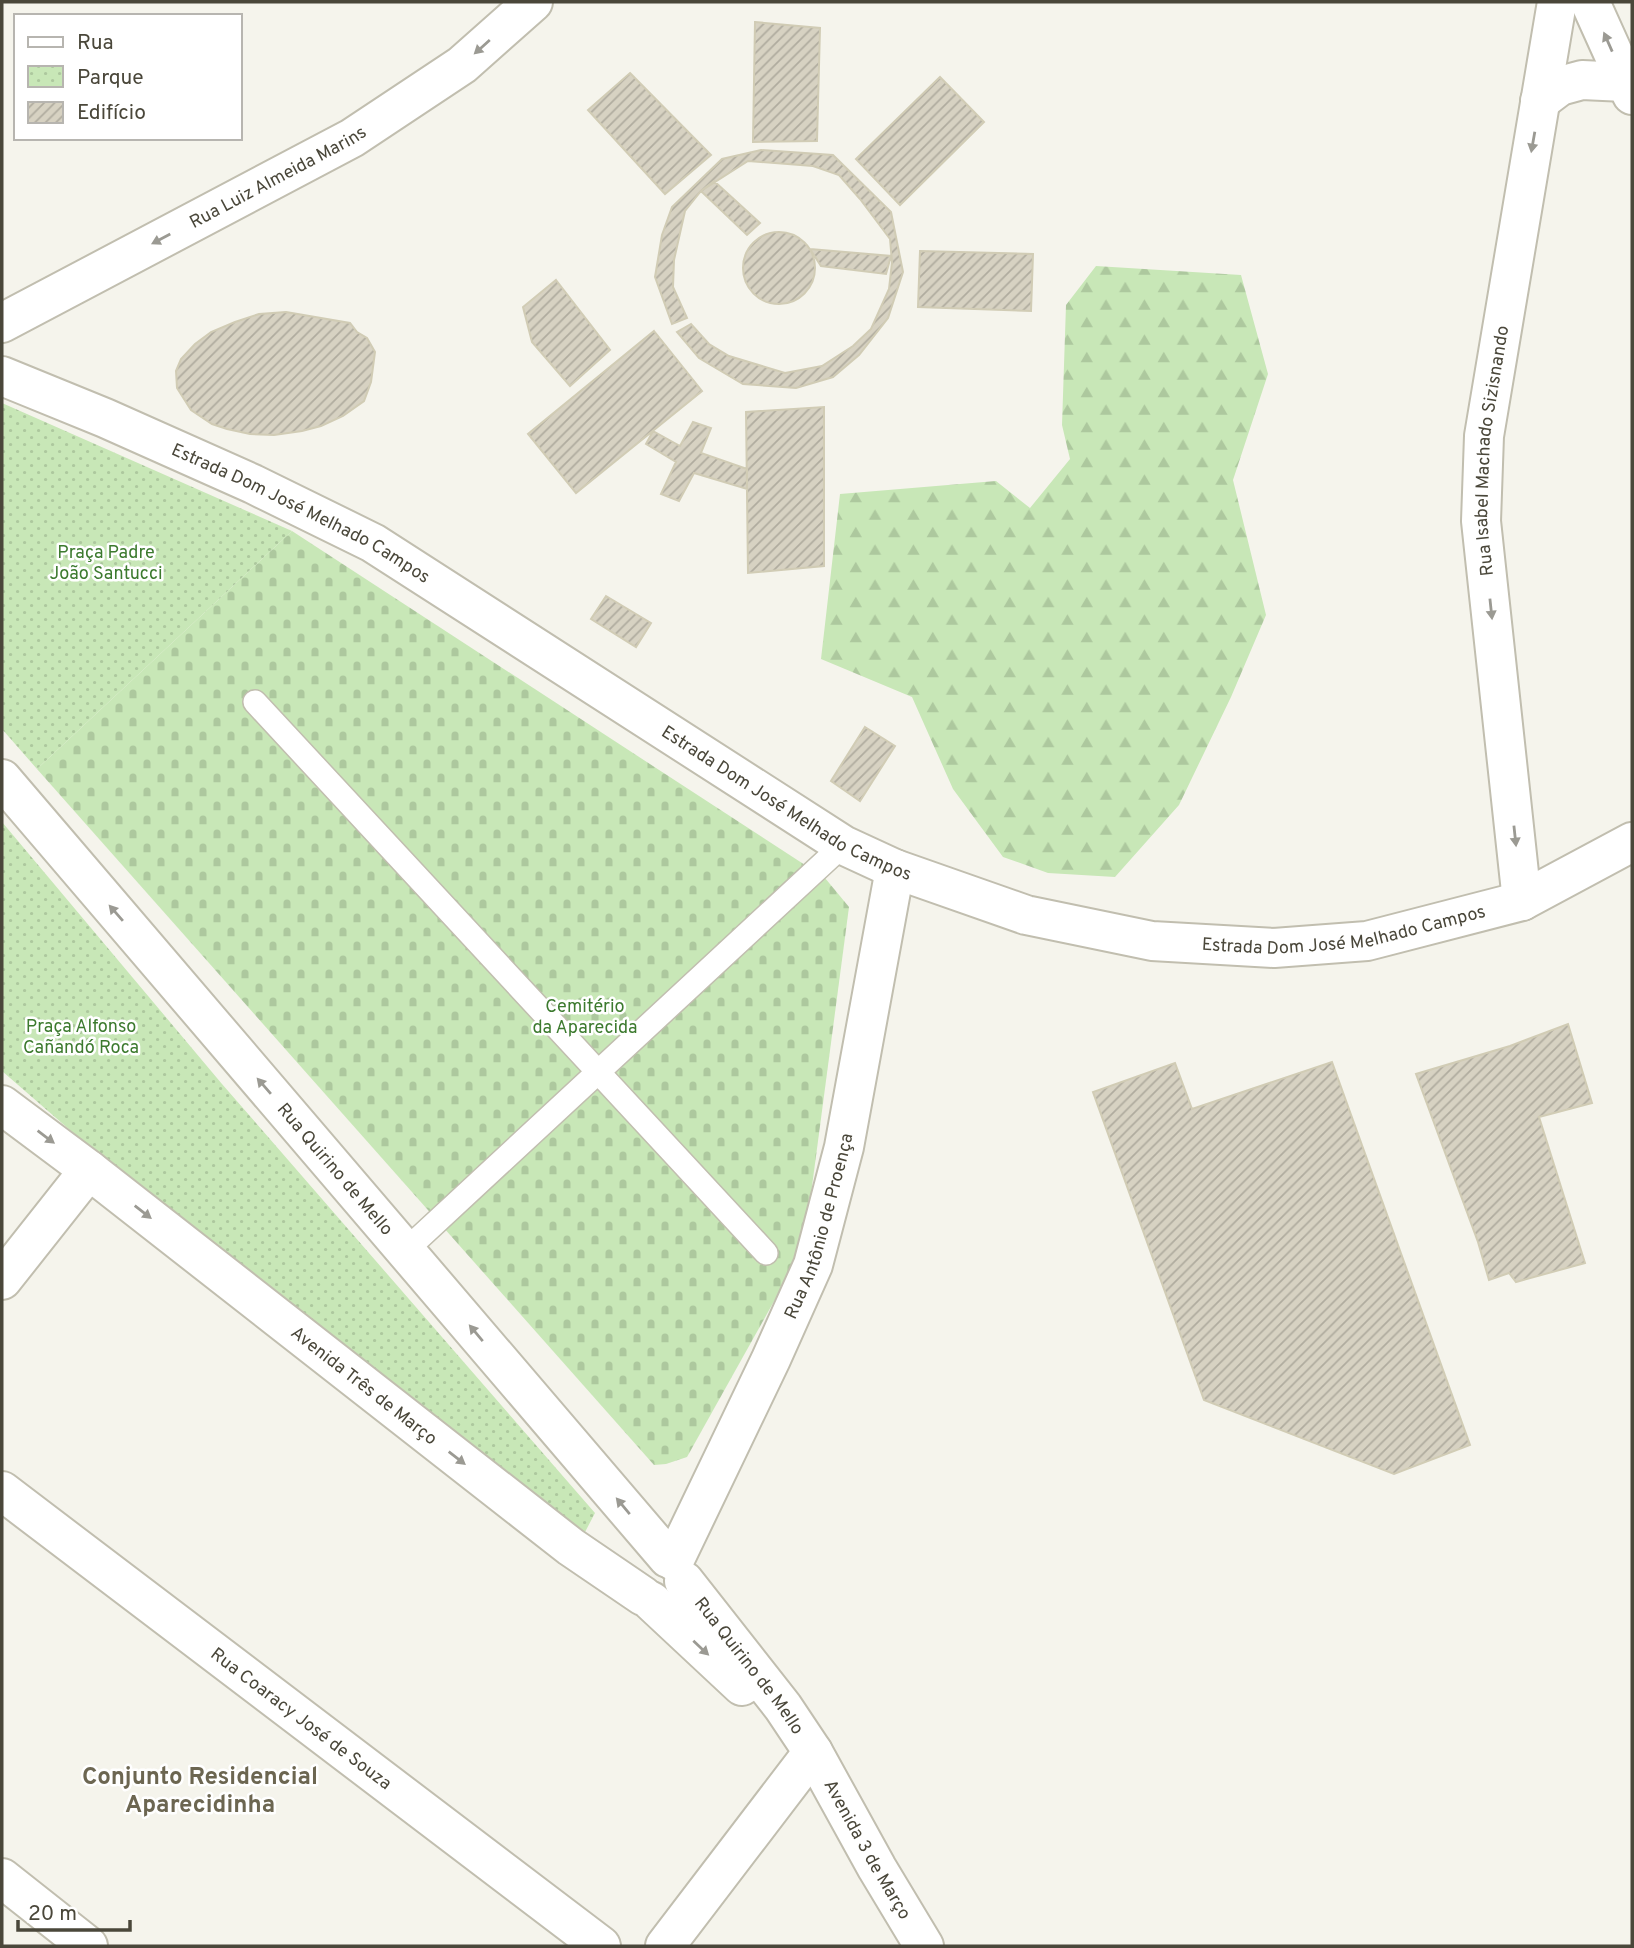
<svg xmlns="http://www.w3.org/2000/svg" width="1634" height="1948" font-family="Overpass,sans-serif">
  <defs>
    <pattern id="forest-firs" width="22" height="20" patternUnits="userSpaceOnUse" patternTransform="scale(1.75)"><rect width="22" height="20" fill="#c8e7b7"/><path d="M5 1l3.5 6h-7zM16 11l3.5 6h-7z" fill="#adc89e"/></pattern>
    <pattern id="cemetery-stones" width="16" height="16" patternUnits="userSpaceOnUse" patternTransform="scale(1.75)"><rect width="16" height="16" fill="#c8e7b7"/><path d="M2 7V4a2 2 0 0 1 4 0v3zM10 15v-3a2 2 0 0 1 4 0v3z" fill="#adc89e"/></pattern>
    <pattern id="park-dots" width="8" height="8" patternUnits="userSpaceOnUse" patternTransform="scale(1.75)"><rect width="8" height="8" fill="#c8e7b7"/><path d="M2 2h.1M6 6h.1" fill="none" stroke="#adc89e" stroke-width="1.8" stroke-linecap="round"/></pattern>
    <pattern id="building-hatch" width="6" height="6" patternUnits="userSpaceOnUse" patternTransform="scale(1.75)"><rect width="6" height="6" fill="#d7d2c2"/><path d="M-1 1l2-2M0 6l6-6M5 7l2-2" fill="none" stroke="#b0ac9f"/></pattern>
  </defs>
  <rect width="100%" height="100%" fill="#f5f4ec"/>
  <path fill="url(#forest-firs)" d="M1096,266L1241,275L1268,374L1233,480L1266,615L1231,697L1179,805L1115,877L1048,873L1003,857L953,789L912,697L821,659L840,494L996,481L1030,508L1070,459L1062,425L1066,305Z"/>
  <path fill="url(#cemetery-stones)" d="M292,531L825,878L849,907L809,1209L791,1271L687,1457L666,1464L654,1465L37,769Z"/>
  <path fill="url(#park-dots)" d="M2,403L292,531L37,769L2,729Z
    M2,822L222,1084L595,1513L584,1534L71,1131L2,1071Z"/>
  <path fill="url(#building-hatch)" stroke="#d1ccb5" stroke-width="2" d="M755,22L820,28L817,141L753,142Z
    M630,73L711,155L665,194L588,110Z
    M940,77L984,122L900,205L856,159Z
    M761,150L833,155L891,212L903,272L888,318L859,355L833,377L796,388L743,384L699,358L677,332L691,324L709,344L729,356L785,373L822,366L853,346L871,329L889,289L892,262L890,239L860,199L839,175L813,166L748,161L701,191L685,211L674,260L673,287L687,318L672,324L655,277L662,235L672,207L722,159Z
    M714,181L760,223L747,235L701,191Z
    M743 268a36 36 0 1 1 72 0a36 36 0 1 1-72 0Z
    M810,249L891,256L886,274L821,266Z
    M920,251L1033,254L1031,311L918,307Z
    M556,280L610,350L570,386L532,342L523,307Z
    M286,312L350,323L357,332L367,338L375,352L371,382L364,401L343,416L321,426L302,431L274,435L250,434L227,429L212,424L191,410L177,388L176,371L181,359L195,344L211,332L235,322L259,314Z
    M654,331L702,391L576,493L528,434Z
    M824,407V566L748,573L746,412Z
    M693,422L711,428L701,453L747,469V489L694,473L679,501L661,494L676,462L646,444L653,431L680,446Z
    M606,596L651,623L636,647L591,619Z
    M865,727L895,746L860,801L831,781Z
    M1568,1024L1592,1103L1539,1117L1585,1263L1516,1282L1509,1273L1489,1280L1478,1242L1416,1074L1510,1046Z
    M1332,1062L1470,1445L1394,1474L1204,1400L1093,1092L1175,1063L1192,1109Z"/>
  <g fill="none" stroke-linecap="round" stroke-linejoin="round">
    <defs>
      <path id="service" d="M255,702L766,1253
        M405,1251L843,845"/>
      <g id="minor">
        <path d="M1590,2L1632,95"/>
        <path d="M1540,101L1560,86L1582,80L1625,82"/>
        <path id="s1" d="M2,323L352,138L462,65L533,2"/>
        <path id="s2" d="M2,376L105,418L253,484L373,543L843,845L895,869L1026,915L1152,941L1274,948L1367,941L1522,901L1632,842"/>
        <path id="s3" d="M1522,901L1481,521L1484,436L1557,2"/>
        <path d="M2,1280L89,1170"/>
        <path id="s4" d="M2,1491L601,1946"/>
        <path id="s5" d="M674,1561L771,1359L813,1265L844,1147L895,869"/>
        <path d="M2,1878L88,1946"/>
        <path d="M665,1946L813,1752"/>
      </g>
      <g id="tertiary">
        <path id="s6" d="M2,779L668,1558"/>
        <path id="s7" d="M2,1105L89,1170L571,1547L643,1596"/>
        <path id="s8" d="M684,1581L783,1707L813,1752L877,1868L924,1946"/>
        <path d="M651,1601L742,1686"/>
      </g>
    </defs>
    <use href="#service" stroke="#c1beaf" stroke-width="26"/>
    <use href="#minor" stroke="#c1beaf" stroke-width="42"/>
    <use href="#tertiary" stroke="#c1beaf" stroke-width="42"/>
    <use href="#service" stroke="#fff" stroke-width="23"/>
    <use href="#minor" stroke="#fff" stroke-width="38"/>
    <use href="#tertiary" stroke="#fff" stroke-width="38"/>
  </g>
  <defs><path id="oneway-solid" d="M-6-.8H1V-3.2L6.5 0L1 3.2V.8H-6Z" transform="scale(1.75)"/></defs>
  <g fill="#9b9a93">
    <use href="#oneway-solid" transform="translate(1608 42) rotate(-114)"/>
    <use href="#oneway-solid" transform="translate(482 47) rotate(138)"/>
    <use href="#oneway-solid" transform="translate(1533 142) rotate(100)"/>
    <use href="#oneway-solid" transform="translate(161 239) rotate(152)"/>
    <use href="#oneway-solid" transform="translate(1491 609) rotate(84)"/>
    <use href="#oneway-solid" transform="translate(1515 836) rotate(84)"/>
    <use href="#oneway-solid" transform="translate(116 913) rotate(-131)"/>
    <use href="#oneway-solid" transform="translate(264 1086) rotate(-131)"/>
    <use href="#oneway-solid" transform="translate(46 1137) rotate(37)"/>
    <use href="#oneway-solid" transform="translate(143 1212) rotate(38)"/>
    <use href="#oneway-solid" transform="translate(476 1333) rotate(-130)"/>
    <use href="#oneway-solid" transform="translate(457 1458) rotate(38)"/>
    <use href="#oneway-solid" transform="translate(623 1506) rotate(-130)"/>
    <use href="#oneway-solid" transform="translate(701 1648) rotate(43)"/>
  </g>
  <g text-anchor="middle" stroke-width="5" stroke-linejoin="round" paint-order="stroke">
    <g font-size="18" fill="#4a473a" stroke="#fff">
      <text dy="6" stroke="none"><textPath href="#s1" startOffset="312">Rua Luiz Almeida Marins</textPath></text>
      <text dy="6" stroke="none"><textPath href="#s3" startOffset="453">Rua Isabel Machado Sizisnando</textPath></text>
      <text dy="6" stroke="none"><textPath href="#s2" startOffset="329">Estrada Dom José Melhado Campos</textPath></text>
      <text dy="6" stroke="none"><textPath href="#s2" startOffset="896">Estrada Dom José Melhado Campos</textPath></text>
      <text dy="6" stroke="none"><textPath href="#s2" startOffset="1484">Estrada Dom José Melhado Campos</textPath></text>
      <text dy="6" stroke="none"><textPath href="#s6" startOffset="513">Rua Quirino de Mello</textPath></text>
      <text dy="6" stroke="none"><textPath href="#s5" startOffset="366">Rua Antônio de Proença</textPath></text>
      <text dy="6" stroke="none"><textPath href="#s7" startOffset="458">Avenida Três de Março</textPath></text>
      <text dy="6" stroke="none"><textPath href="#s8" startOffset="107">Rua Quirino de Mello</textPath></text>
      <text dy="6" stroke="none"><textPath href="#s4" startOffset="376">Rua Coaracy José de Souza</textPath></text>
      <text dy="6" stroke="none"><textPath href="#s8" startOffset="326">Avenida 3 de Março</textPath></text>
    </g>
    <g font-size="18" fill="#3c7a2e" stroke="#fff">
      <text x="106" y="558">Praça Padre<tspan x="106" dy="21">João Santucci</tspan></text>
      <text x="585" y="1012">Cemitério<tspan x="585" dy="21">da Aparecida</tspan></text>
      <text x="81" y="1032">Praça Alfonso<tspan x="81" dy="21">Cañandó Roca</tspan></text>
    </g>
    <g font-size="24" font-weight="bold" fill="#6c6651" stroke="#fff">
      <text x="200" y="1784">Conjunto Residencial<tspan x="200" dy="28">Aparecidinha</tspan></text>
    </g>
  </g>
  <rect width="1634" height="1948" fill="none" stroke="#4a473a" stroke-width="7"/>
  <rect x="14" y="14" width="228" height="126" fill="#ffffff" stroke="#b7b5b0" stroke-width="2"/>
  <rect x="28" y="37" width="35" height="10" fill="#ffffff" stroke="#b7b5b0" stroke-width="2"/>
  <text x="77" y="49" font-size="21" fill="#4a473a">Rua</text>
  <rect x="28" y="66" width="35" height="21" fill="url(#park-dots)" stroke="#b7b5b0" stroke-width="2"/>
  <text x="77" y="84" font-size="21" fill="#4a473a">Parque</text>
  <rect x="28" y="102" width="35" height="21" fill="url(#building-hatch)" stroke="#b7b5b0" stroke-width="2"/>
  <text x="77" y="119" font-size="21" fill="#4a473a">Edifício</text>
  <path d="M18 1920v10h112v-10" fill="none" stroke="#4a473a" stroke-width="3.5"/>
  <text x="28" y="1920" font-size="21" fill="#4a473a" stroke="#ffffff" stroke-width="5" paint-order="stroke">20 m</text>
</svg>
